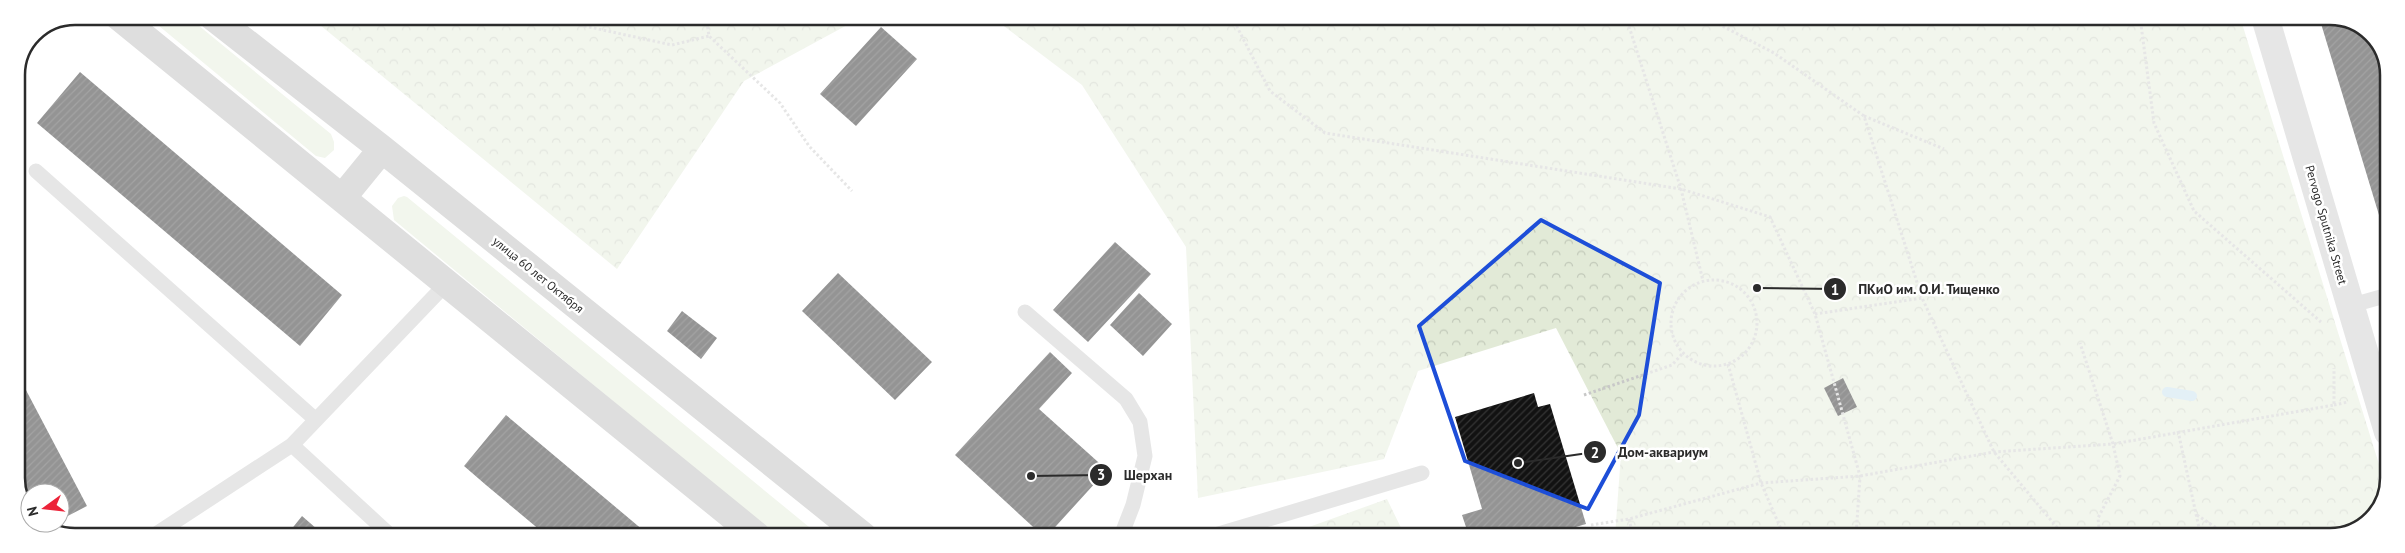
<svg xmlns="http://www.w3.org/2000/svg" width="2405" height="553" font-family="'PT Sans',sans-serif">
  <defs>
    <pattern id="forest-crowns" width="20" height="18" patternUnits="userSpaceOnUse" patternTransform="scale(1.25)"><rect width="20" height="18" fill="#e2ead7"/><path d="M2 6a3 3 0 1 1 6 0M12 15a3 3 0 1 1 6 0" fill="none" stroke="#c2c9b9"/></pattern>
    <pattern id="building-hatch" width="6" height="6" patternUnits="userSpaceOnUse" patternTransform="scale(1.25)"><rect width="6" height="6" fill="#121212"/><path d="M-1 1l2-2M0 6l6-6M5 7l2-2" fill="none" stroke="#353535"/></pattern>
  </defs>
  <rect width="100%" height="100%" fill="#fff"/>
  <path fill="#e2ead7" d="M147,16H187L331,134L334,142V150L325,158L316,156Z
    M404,196L407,197L820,536H776L394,220L392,206L398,198Z"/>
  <path fill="url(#forest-crowns)" d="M309,16L862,17L744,81L617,269Z
    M992,17H2240L2387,490L2366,524L2330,537L1615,536L1621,454L1556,328L1418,371L1384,459L1198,498L1186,247L1082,85Z
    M1387,499L1405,536H1284Z"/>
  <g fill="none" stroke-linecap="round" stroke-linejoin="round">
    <path stroke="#c2ddec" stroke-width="10" d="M2167,392L2192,396"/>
  </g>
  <path fill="url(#building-hatch)" d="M2319,17H2341L2374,36L2389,71L2388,223L2382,225Z
    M881,27L917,59L856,126L820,94Z
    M80,72L342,295L300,346L37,123Z
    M1115,242L1151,274L1088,342L1053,310Z
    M838,273L932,362L895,400L802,311Z
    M1139,293L1172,324L1143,356L1110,325Z
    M682,311L717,338L701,359L667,331Z
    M1050,352L1072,373L1039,409L1107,470L1047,536H1043L955,455Z
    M17,373L87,506L60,520V493H30V514L17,485Z
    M1843,378L1857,407L1838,416L1824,388Z
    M1534,393L1538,407L1550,404L1586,524L1545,536H1469L1462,515L1482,509L1455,417Z
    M506,415L650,536H547L486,485L464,466Z
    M302,516L325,536H286Z"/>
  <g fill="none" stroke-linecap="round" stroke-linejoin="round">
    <path stroke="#c8c8c8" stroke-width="3" stroke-dasharray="2.5 2.5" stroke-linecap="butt" d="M562,17L566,22L672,45L709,36
      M706,17L709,36L780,103L809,146L852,191
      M1232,17L1270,91L1325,133L1681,189L1770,217L1815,314L1860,476L1856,536
      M1626,17L1681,189L1703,281
      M1705,17L1774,53L1864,116L1922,298L1994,452L2065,537
      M2140,17L2154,123L2194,211L2321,322
      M1864,116L1944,149
      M1671 323a43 43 0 1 1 86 0a43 43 0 1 1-86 0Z
      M1815,314L1922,298
      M1728,364L1761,483L1784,536
      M1584,395L1672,365L1683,353
      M2334,405L2348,402
      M2178,431L2201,537
      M2197,515L2230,537
      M1629,519L1633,536
      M1591,525L1629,519L1761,483L1860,476L1994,452L2113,444L2080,343
      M2100,537L2098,518L2120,476L2113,444L2334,405V368"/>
    <path stroke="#c8c8c8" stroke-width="15" d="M36,171L316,420
      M2349,306L2388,295
      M1025,312L1126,399L1140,422L1145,456L1133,505L1121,536
      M292,445L391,536
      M153,536L292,445L446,284
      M1212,536L1422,473"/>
    <path stroke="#c8c8c8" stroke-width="28" d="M2265,17L2388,432"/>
    <path stroke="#b5b5b5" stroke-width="28" d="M118,16L757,536
      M212,16L382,149L863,536
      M342,198L382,149"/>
  </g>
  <path d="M0 0H2405V553H0ZM1541,220L1660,283L1639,415L1588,509L1465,461L1419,326Z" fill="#fff" fill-opacity=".55" fill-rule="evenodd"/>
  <path fill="none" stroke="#1d4ed8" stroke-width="4" stroke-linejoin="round" d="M1541,220L1660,283L1639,415L1588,509L1465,461L1419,326Z"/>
  <g text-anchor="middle" stroke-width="5" stroke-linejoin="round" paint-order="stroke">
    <g font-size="12" fill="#2b2b2b" stroke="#fff">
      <text transform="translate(2326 225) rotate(74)" y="4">Pervogo Sputnika Street</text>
      <text transform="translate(538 275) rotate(39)" y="4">улица 60 лет Октября</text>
    </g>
  </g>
  <path d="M0 0H2405V553H0ZM75 25H2330A50 50 0 0 1 2380 75V478A50 50 0 0 1 2330 528H75A50 50 0 0 1 25 478V75A50 50 0 0 1 75 25Z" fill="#fff" fill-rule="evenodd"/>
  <path fill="none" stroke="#2b2b2b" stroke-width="2.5" d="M75 25H2330A50 50 0 0 1 2380 75V478A50 50 0 0 1 2330 528H75A50 50 0 0 1 25 478V75A50 50 0 0 1 75 25Z"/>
  <path fill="none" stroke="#2b2b2b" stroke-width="2" d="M1757 288L1835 289M1518 463L1595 452M1031 476L1101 475"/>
  <g fill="#2b2b2b" stroke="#fff" stroke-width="2">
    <circle cx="1757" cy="288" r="5"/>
    <circle cx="1518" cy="463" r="5"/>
    <circle cx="1031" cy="476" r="5"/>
    <circle cx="1835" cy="289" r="12"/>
    <circle cx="1595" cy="452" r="12"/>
    <circle cx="1101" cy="475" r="12"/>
  </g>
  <g font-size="15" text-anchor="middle" font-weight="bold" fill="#fff">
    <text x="1835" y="295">1</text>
    <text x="1595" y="458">2</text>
    <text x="1101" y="480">3</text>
  </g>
  <g font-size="14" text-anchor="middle" font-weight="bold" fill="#2b2b2b" stroke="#fff" stroke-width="5" stroke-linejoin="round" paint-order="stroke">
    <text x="1929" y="294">ПКиО им. О.И. Тищенко</text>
    <text x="1663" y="457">Дом-аквариум</text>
    <text x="1148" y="480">Шерхан</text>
  </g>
  <g transform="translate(45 508) rotate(255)"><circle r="24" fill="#ffffff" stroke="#aaaaaa"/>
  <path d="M0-4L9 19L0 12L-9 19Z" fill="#ec2339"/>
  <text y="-8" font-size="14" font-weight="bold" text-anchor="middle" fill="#2b2b2b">N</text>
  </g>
</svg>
